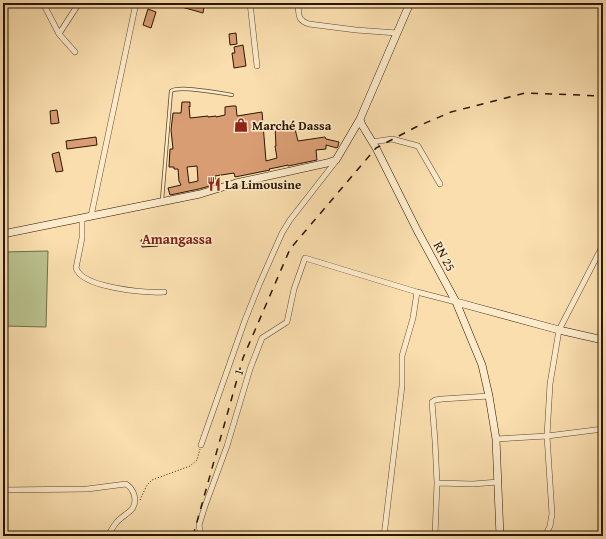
<svg xmlns="http://www.w3.org/2000/svg" width="606" height="539" font-family="'Gentium Book Plus',serif">
  <rect width="100%" height="100%" fill="#fadeae"/>
  <filter id="stains"><feTurbulence type="fractalNoise" baseFrequency=".005" numOctaves="4"/><feColorMatrix values="0 0 0 0 .2 0 0 0 0 .09 0 0 0 0 .02 0 0 0 .5 -.17"/></filter>
  <radialGradient id="worn" r=".72"><stop offset=".6" stop-color="#630" stop-opacity="0"/><stop offset="1" stop-color="#630" stop-opacity=".3"/></radialGradient>
  <path fill="#b9c28e" stroke="#726c47" d="M48,251L46,327L3,326V252Z"/>
  <path fill="#d99d74" stroke="#2a1500" fill-rule="evenodd" d="M171,3H189L204,7L203,13L171,4Z
    M148,9L156,12L151,28L143,25Z
    M236,33L237,44L230,45L229,34Z
    M243,45L246,66L234,68L232,53H235L234,47Z
    M182,102H190V107L189,106L190,118L208,116V117L216,116V117L225,115V107L232,106H236L237,116L262,112L266,161L277,158L275,146H276L275,127L281,126V131L295,129L298,141L325,137L326,139L339,142L338,146L337,148L326,145V149L316,150L317,160L288,166V165L279,167L269,169L270,170L235,177L234,173L215,176L217,184L199,189L170,195L168,188L181,185L179,181L178,169H174V167H169L170,149H173L171,130L173,113H181ZM197,166L198,181L189,183L187,167Z
    M57,110L59,123L51,124L50,111Z
    M96,137L97,145L67,149L66,141Z
    M59,152L63,171L56,172L52,154Z
    M157,238L158,246L142,247L141,240Z"/>
  <g fill="none" stroke-linecap="round" stroke-linejoin="round">
    <defs>
      <path id="lane" d="M162,200L171,91C179,85 219,93 232,95"/>
      <path id="street" d="M43,3L59,34L75,52
        M250,3L257,66
        M298,3C299,15 297,20 309,24L356,30L397,33
        M59,34L79,3
        M372,142L392,139L418,146L440,184
        M91,216L136,3
        M82,218V238L76,268C82,288 146,293 164,292
        M496,439L547,436L603,429
        M201,445L245,320L259,285L282,233L290,220L336,161
        M437,483L473,484L498,482
        M3,490L87,489L126,484C134,489 138,501 132,509C128,514 121,517 117,522C113,526 111,531 108,536
        M201,536L199,525L205,506L227,446L250,369L262,338L287,322L294,289L305,258L417,292L456,302
        M384,536L402,386V356L413,318L417,292
        M435,536L437,483L435,441L432,402L435,400L442,399L489,396
        M545,536L550,526L552,514L547,436L550,384L559,330L603,245"/>
      <path id="secondary" d="M410,3L360,119L362,125L376,148L417,230L456,302L482,365L489,396L496,439L500,536
        M3,234L200,194L236,183L327,163L336,160L360,119
        M456,302L559,330L603,340"/>
    </defs>
    <use href="#lane" stroke="#5e472c" stroke-width="4"/>
    <use href="#street" stroke="#5e472c" stroke-width="6"/>
    <use href="#secondary" stroke="#2a1500" stroke-width="8"/>
    <path stroke="#2a1500" stroke-width="1" stroke-dasharray="1 2" stroke-linecap="butt" d="M140,500L147,485L152,480L190,466L197,460L200,449"/>
    <use href="#lane" stroke="#fceaca" stroke-width="2.5"/>
    <use href="#street" stroke="#fceaca" stroke-width="5"/>
    <use href="#secondary" stroke="#fceaca" stroke-width="7"/>
    <path stroke="#2a1500" stroke-width="1.5" stroke-dasharray="7 7" stroke-linecap="butt" d="M193,536L243,358L290,249L376,148L416,127L451,112L525,93L603,96"/>
  </g>
  <defs>
    <symbol id="shop-bare" viewBox="-9 -9 18 18"><path d="M-5-2.5h2.3a2.7 3.5 0 0 1 5.4 0H5L5.5 6h-11ZM-1.5-2.5h3a1.5 2.3 0 0 0-3 0Z" fill="#8f2418" stroke="#fceaca" stroke-width="2.5" paint-order="stroke"/></symbol>
    <symbol id="restaurant-bare" viewBox="-9 -9 18 18"><path d="M-5-6h1v4h1v-4h1v4h1v-4h1v5L-1.5 .5V6h-2V.5L-5-1ZM5-6V6H3V1.5H1.5Q1.5-4 5-6Z" fill="#8f2418" stroke="#fceaca" stroke-width="2.5" paint-order="stroke"/></symbol>
  </defs>
  <g fill-rule="evenodd">
    <use href="#shop-bare" x="231" y="115" width="20" height="20"/>
    <use href="#restaurant-bare" x="204" y="174" width="20" height="20"/>
  </g>
  <g text-anchor="middle" stroke-width="3.5" stroke-linejoin="round" paint-order="stroke">
    <g font-size="13" font-weight="bold" fill="#2a1500" stroke="#fceaca" text-anchor="start">
      <text x="252" y="130">Marché Dassa</text>
      <text x="225" y="189">La Limousine</text>
    </g>
    <g font-size="13" fill="#2a1500" stroke="#fceaca">
      <text transform="translate(445 256) rotate(62)" y="5">RN 25</text>
      <text transform="translate(238 372) rotate(-72)" y="5">1</text>
    </g>
    <g font-size="14" font-weight="bold" fill="#7a1f14" stroke="#fceaca">
      <text x="177" y="244">Amangassa</text>
    </g>
  </g>
  <rect width="606" height="539" fill="none" stroke="#fadeae" stroke-width="16"/>
  <rect x="4" y="4" width="598" height="531" fill="none" stroke="#2a1500" stroke-width="2"/>
  <rect x="8" y="8" width="590" height="523" fill="none" stroke="#2a1500"/>
  <rect width="100%" height="100%" filter="url(#stains)"/>
  <rect width="100%" height="100%" fill="url(#worn)"/>
</svg>
